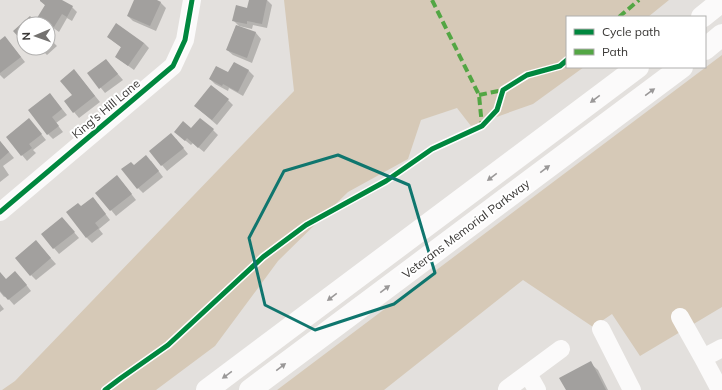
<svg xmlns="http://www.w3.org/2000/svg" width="722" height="390" font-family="Mulish,sans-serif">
  <rect width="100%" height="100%" fill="#e3e0dd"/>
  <path fill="#d6c9b7" d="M284,0H669L648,17H567V67H584L533,104L471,126L457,108L421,120L408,159L348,192L278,261L215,346L156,390H2L15,381L294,91Z
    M722,55V307L640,356L612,314L593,327L523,280L384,390H277Z"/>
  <path fill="#0003" d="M42,0H60L72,7L77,12L72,21L67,18L59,32L48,24L44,23L39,18L46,6L41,1Z
    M135,0H155L161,3L166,8L156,31L133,21L128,16Z
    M250,0H267L272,5L267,28L253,25L252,29L239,26L233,20L248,9Z
    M236,26L256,33L261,39L252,63L233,55L227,50Z
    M48,37L57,46L47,55L40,48H48Z
    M108,37L144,43L149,48L134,70L116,57L122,48Z
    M0,41L10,43L25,62L4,79L0,75Z
    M106,60L123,80L105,93L89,73Z
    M234,63L249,71L254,76L243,96L229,88L228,91L215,84L210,79L228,74Z
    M79,76L100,102L79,118L65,101L73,95Z
    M55,100L67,115L56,123L63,132L53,139L48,134Z
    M228,100L233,105L217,125L195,106Z
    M34,125L46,140L33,150L36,153L27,161L7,137Z
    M191,129L213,130L218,135L204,152L193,143L191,145L181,137Z
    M176,139L188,154L167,171L150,151Z
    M0,141L14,158L3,166L9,175L0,182Z
    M151,161L163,177L143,193L138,188L134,166Z
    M122,182L136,200L116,216L97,193Z
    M98,204L110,220L99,229L103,234L92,243L87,238L82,207Z
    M62,218L79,238L59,254L42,234Z
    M41,247L56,264L36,280L31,275Z
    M0,273L6,280L21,278L31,291L14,305L6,296L4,297L0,292Z
    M0,304L4,309L0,312Z
    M590,363L598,370L608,390H567Z"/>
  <path fill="#a2a09e" d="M40,0H62L73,6L67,17L62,14L54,27L37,18L45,5L40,1Z
    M134,0H157L161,2L150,26L127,16Z
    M249,0H267L262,24L247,21V24L232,21L236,5L247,8Z
    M30,16L37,24H24V43L13,31Z
    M116,23L144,43L128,66L115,57L121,47L107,37Z
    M236,25L256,32L247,58L226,50Z
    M5,36L21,57L0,73V40Z
    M106,59L118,74L99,89L87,73Z
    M234,62L249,70L238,92L223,84L222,86L209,79L216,66L228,72Z
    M74,69L95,96L73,113L64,101L72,95L60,81Z
    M211,85L229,99L212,120L194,106Z
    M50,93L62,109L52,117L59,126L47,135L28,110Z
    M29,118L42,134L29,144L32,148L21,156L6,137Z
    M200,118L214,129L198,148L187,138L185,141L174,132L183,121L191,128Z
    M171,133L184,148L161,166L149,151Z
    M0,141L9,152L0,160Z
    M146,155L159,171L137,189L121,169L131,162L134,165Z
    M117,175L132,194L110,211L95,193Z
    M93,197L106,214L95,223L99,228L86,238L66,212L78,203L81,206Z
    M62,217L75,232L53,249L41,234Z
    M36,240L51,258L30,276L15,258Z
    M15,271L27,285L8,300L0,291V272L6,279Z
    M591,361L606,390H566L559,378Z"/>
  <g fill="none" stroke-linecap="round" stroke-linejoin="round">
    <path stroke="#fbfafa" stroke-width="18" d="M0,212L173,66L185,40L192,0
      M680,317L703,358L722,348
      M601,329L632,390
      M703,358L720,390
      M528,374L537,390
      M507,389L561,349"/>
    <path stroke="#fbfafa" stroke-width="22" d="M702,17L722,1
      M705,49L722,35
      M207,390L638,67
      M250,390L682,67"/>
    <path stroke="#53a644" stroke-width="4" stroke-dasharray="8 4" stroke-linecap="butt" d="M432,0L479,95L482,126
      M619,17L639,0
      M479,95L503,90"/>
    <defs>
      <path id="cycleway" d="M0,212L173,66L185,40L192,0
        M105,390L121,378L168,345L263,257L306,225L386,181L432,149L482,126L497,110L503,90L527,75L560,66L567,60"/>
    </defs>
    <use href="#cycleway" stroke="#fff" stroke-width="8"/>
    <use href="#cycleway" stroke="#00873e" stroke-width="5"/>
  </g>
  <defs><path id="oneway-solid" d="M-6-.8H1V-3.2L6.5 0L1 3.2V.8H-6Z"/></defs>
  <g fill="#9a9898">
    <use href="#oneway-solid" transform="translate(650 92) rotate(-36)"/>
    <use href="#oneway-solid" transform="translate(595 99) rotate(143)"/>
    <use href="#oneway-solid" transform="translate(545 169) rotate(-37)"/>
    <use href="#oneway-solid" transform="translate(492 177) rotate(143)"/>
    <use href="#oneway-solid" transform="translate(385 289) rotate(-37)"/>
    <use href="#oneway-solid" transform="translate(332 297) rotate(143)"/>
    <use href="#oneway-solid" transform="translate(281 367) rotate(-37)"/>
    <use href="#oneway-solid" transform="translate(227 375) rotate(144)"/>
  </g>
  <path fill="none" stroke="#0f766e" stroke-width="3" stroke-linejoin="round" d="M338,155L409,185L435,273L394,304L315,330L265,305L249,238L284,171Z"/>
  <g text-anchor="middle" stroke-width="4" stroke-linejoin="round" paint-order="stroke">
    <g font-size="12" fill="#393735" stroke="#fff">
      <text transform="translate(106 109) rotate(-40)" y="4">King's Hill Lane</text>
      <text transform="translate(466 229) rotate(-37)" y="4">Veterans Memorial Parkway</text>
    </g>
  </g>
  <rect x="566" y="16" width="140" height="52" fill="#ffffff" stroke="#b0afae"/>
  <rect x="574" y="29" width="20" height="6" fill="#00873e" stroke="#b0afae"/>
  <text x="602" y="36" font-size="12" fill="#393735">Cycle path</text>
  <rect x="574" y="49" width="20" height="6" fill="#53a644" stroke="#b0afae"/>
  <text x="602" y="56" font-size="12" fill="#393735">Path</text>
  <g transform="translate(36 36) rotate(268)"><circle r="19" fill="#ffffff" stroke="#b0afae"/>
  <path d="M0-3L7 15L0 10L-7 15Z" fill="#747270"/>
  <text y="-6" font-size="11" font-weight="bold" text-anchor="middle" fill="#393735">N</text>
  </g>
</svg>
